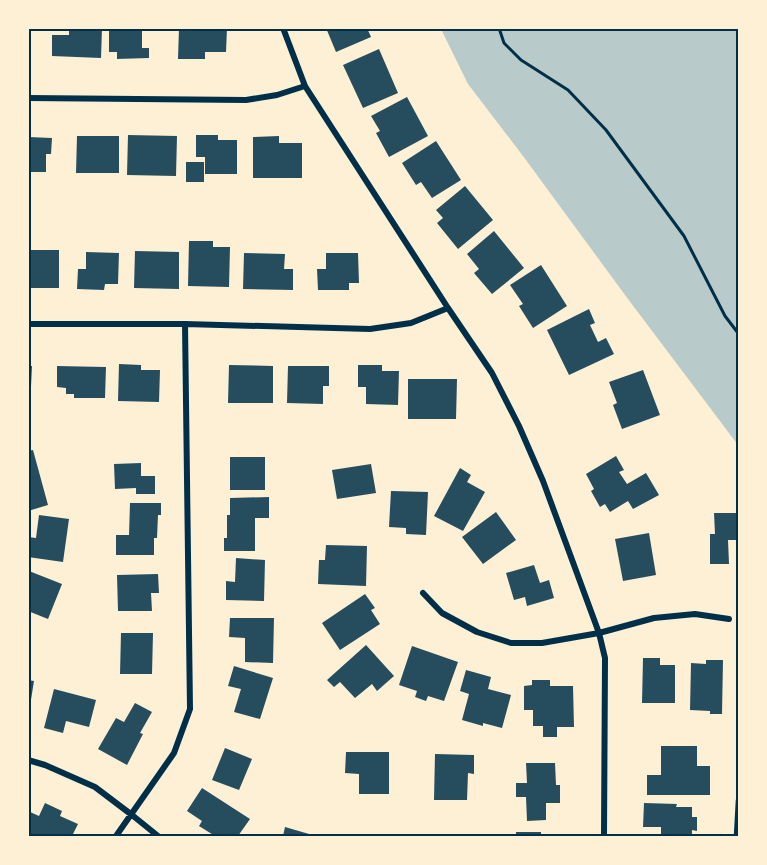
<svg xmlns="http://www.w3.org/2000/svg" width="767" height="865" font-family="'Nunito Sans',sans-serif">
  <rect width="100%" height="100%" fill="#fdf0d5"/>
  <path fill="#b9caca" d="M441,29H738V445L628,299L523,156L468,84Z"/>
  <path fill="#264d5e" d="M69,28H102L101,58L52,56V35H69Z
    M109,28H142V48H149V58L117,59V52H109Z
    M179,28H227L226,52H205V59H178Z
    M326,28H367L371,37L336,52Z
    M379,49L398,93L363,108L343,65Z
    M407,97L428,136L389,157L376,133L380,131L371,116Z
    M128,135L177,136L176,176L127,175Z
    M196,135H218V140H237V174H205V157H196Z
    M77,136H119V173H76Z
    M279,136V143H302V178H253V137Z
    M28,137L52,138L51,154H46V172H28Z
    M436,141L461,180L432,198L421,182L416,185L402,163Z
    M186,162H204V182H186Z
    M465,186L493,220L458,249L437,223L443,218L436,210Z
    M494,231L524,268L492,294L474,273L479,269L467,254Z
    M189,241H213V247H230L229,287L188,286Z
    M28,250H59V288H28Z
    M135,251L179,252V289L134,288Z
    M86,252L119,253L118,284H105L104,290L77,289L78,269H86Z
    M244,253L285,254L284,269H293V290L243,289Z
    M326,253H358L359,283H349V290H318L317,269H326Z
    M541,265L567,306L533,328L519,306L523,304L510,285Z
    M589,309L595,323L590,325L598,342L606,338L614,354L569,375L547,330Z
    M119,364L141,365V370H160L159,402L118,401Z
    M229,365L273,366V403H228Z
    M358,365H382V371H399L398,405L366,404V387H358Z
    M28,366H32L30,407H28Z
    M57,366L106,367L105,398H74V394H66V388L57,387Z
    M288,366H329V386H323V404L287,403Z
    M643,370L660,415L622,429L613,405L617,403L609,382Z
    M408,379H457L456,419H408Z
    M33,450L48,505L28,511V451Z
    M616,456L624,470L619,472L627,484L646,473L659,495L633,509L628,501L610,512L605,504L600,507L591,491L594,489L586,474Z
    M230,457H265V490H230Z
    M141,463V476H155V494H136V488L115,489L114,464Z
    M371,464L376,493L337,499L332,470Z
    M460,468L471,475L467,482L485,492L463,531L434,516Z
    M391,491L428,492L426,535L406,534V528L389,527Z
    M269,497V518H255V551H224V538H227V515H230V498Z
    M130,503H161V515H158L157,538H154V555H116V535H129Z
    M496,512L516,540L483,564L462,537Z
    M714,513H738V540H728L729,564H710V534H715Z
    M39,515L69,519L63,562L28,557V537L36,538Z
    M649,533L656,575L623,581L615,539Z
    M326,545L367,546L366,586L318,584L319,560H325Z
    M236,558L265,560L264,601L226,600V581L235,582Z
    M534,565L540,583L549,580L554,598L527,606L525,597L514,600L506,573Z
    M29,571L62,584L48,619L28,611Z
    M158,574L159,593H151L152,611H118L117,575Z
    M365,594L375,608L371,610L380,624L340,650L322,623Z
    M230,618H274L273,663L245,662V638L229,637Z
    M121,633H153L152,674H120Z
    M366,645L394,676L377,691L372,684L355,698L340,682L334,687L327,680Z
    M412,646L458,662L444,701L428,696L426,701L415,697L417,691L399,685Z
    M643,658H660V665H675V703H642Z
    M706,660H723L722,714H710V711L690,710L691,663L706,664Z
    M234,666L273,678L260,719L234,712L241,689L228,686Z
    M466,670L491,677L488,689L511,695L502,728L483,723V726L462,720L469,694L460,691Z
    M28,680L34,681L30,706H28Z
    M532,680H550V686H573L574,727H557V737H543V726H533V710H524V686L532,685Z
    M54,689L96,700L89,727L66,721L63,733L44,728Z
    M135,703L152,712L140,733L143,734L127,765L98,749L116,718L124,722Z
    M661,746H697V766H710V795H647V775H661Z
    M225,748L252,759L239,790L212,780Z
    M346,752H389V794H359V774L345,773Z
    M435,754L474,755V774L468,773L467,800H434Z
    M526,763H555L556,785H560V803H546V820L527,821L526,797H516V783H527Z
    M202,788L250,819L238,836H215L199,826L202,821L187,811Z
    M45,803L62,811L60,816L78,824L72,836H60L57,835L56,836H28V811L39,816Z
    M644,803L677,804L676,807H692V817H697V831L692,830V836H661V827H643Z
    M285,827L316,836H283Z
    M516,832H541V836H516Z"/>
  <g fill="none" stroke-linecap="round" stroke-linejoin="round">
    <path stroke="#003049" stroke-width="3" d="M499,28L504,43L521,60L568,90L606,130L684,236L725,316L738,333"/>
    <path stroke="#003049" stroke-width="4.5" d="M736,836L738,800"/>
    <path stroke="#003049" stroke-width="6" d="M283,28L305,86L448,308L492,373L519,426L543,481L599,633L605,658L604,836
      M28,98L246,100L277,95L305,86
      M28,324H185L370,329L411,323L448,308
      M423,593L442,613L477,632L511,643H542L599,633L654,618L695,614L729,619
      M28,760L45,765L95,787L132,815L158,836
      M116,836L174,753L190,709L185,324"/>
  </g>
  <rect width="767" height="865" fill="none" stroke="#fdf0d5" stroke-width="60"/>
  <rect x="30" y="30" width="707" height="805" fill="none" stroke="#003049" stroke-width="2"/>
</svg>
